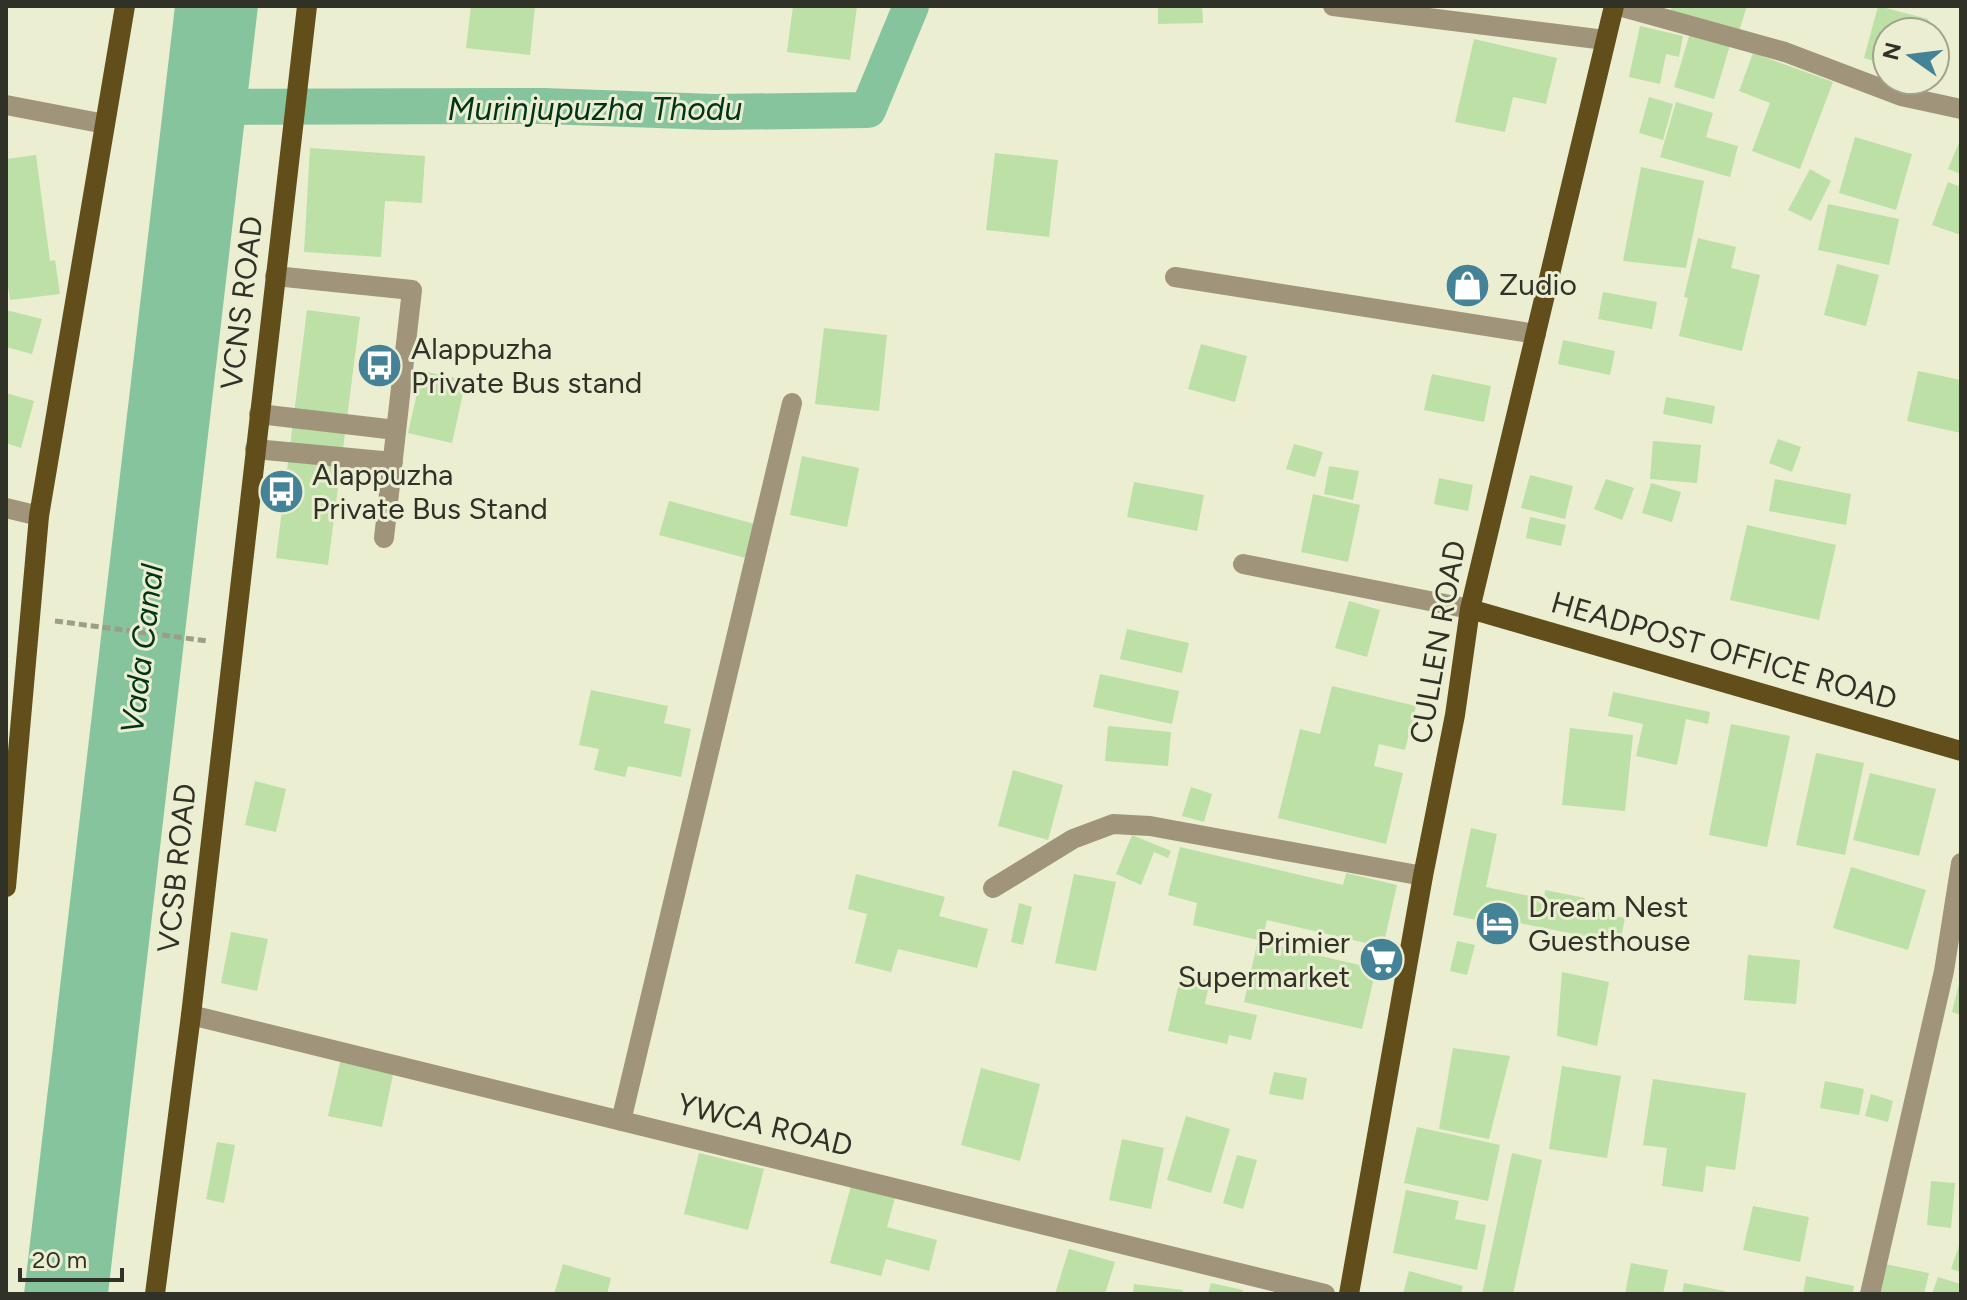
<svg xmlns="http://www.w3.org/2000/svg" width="1967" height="1300" font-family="Figtree,sans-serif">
  <rect width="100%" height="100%" fill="#eceed2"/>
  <path fill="#85c49c" d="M175,6H258L108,1294H24Z"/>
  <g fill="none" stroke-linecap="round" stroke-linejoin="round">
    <path stroke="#85c49c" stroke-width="36" d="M210,107L544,106L714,112L868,110L911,6"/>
  </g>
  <path fill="#bce0a5" d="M471,6H535L530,55L466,48Z
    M793,6H857L850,60L787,52Z
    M1158,6H1202L1203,23L1158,24Z
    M1672,6H1747L1739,31L1670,11Z
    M1878,6L1928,19L1924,32H1887V65L1864,58Z
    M1640,26L1683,36L1679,57L1666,54L1660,84L1629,77Z
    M1690,33L1730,45L1714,99L1674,87Z
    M1474,39L1557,58L1546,104L1513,97L1505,132L1455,122Z
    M1753,53L1833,82L1800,169L1752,151L1770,103L1739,91Z
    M1649,97L1673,104L1663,140L1639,133Z
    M1676,102L1713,113L1706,137L1738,146L1730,177L1660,157Z
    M1855,137L1912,154L1896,210L1839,193Z
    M1961,138V174L1948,169Z
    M310,148L425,156L422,203L385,201L381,257L304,252Z
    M995,153L1058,160L1049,237L986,230Z
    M36,155L50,261L55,260L60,294L10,300L6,274V159Z
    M1641,167L1704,181L1686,268L1623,261Z
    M1810,169L1831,181L1811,221L1788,210Z
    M1948,182L1961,187V235L1932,225Z
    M1828,204L1899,219L1889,265L1818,250Z
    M1698,238L1736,247L1731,268L1760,275L1742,351L1679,336L1688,298L1684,297Z
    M1837,264L1879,275L1866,326L1824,315Z
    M1603,292L1657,302L1652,329L1598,319Z
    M6,310L42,319L32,354L6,347Z
    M307,310L360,317L328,565L276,558Z
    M824,328L887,335L879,411L815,404Z
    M1563,340L1615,351L1610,375L1558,364Z
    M1201,344L1247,356L1235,402L1188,389Z
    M422,371L466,380L452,443L408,433Z
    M1918,371L1961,380V433L1907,421Z
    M1432,374L1491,386L1484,422L1424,410Z
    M6,393L34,401L21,448L6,443Z
    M1666,397L1715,406L1712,424L1663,414Z
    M1778,439L1801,447L1792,472L1769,463Z
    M1653,441L1701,445L1697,483L1650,479Z
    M1294,444L1323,452L1315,477L1286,469Z
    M802,456L859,468L847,527L790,515Z
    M1329,466L1359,471L1353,500L1324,494Z
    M1530,475L1573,486L1565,519L1521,508Z
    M1439,478L1473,485L1468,511L1434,504Z
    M1606,479L1634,488L1622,520L1594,509Z
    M1775,479L1851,494L1846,525L1769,511Z
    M1134,482L1204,495L1197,531L1127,517Z
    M1651,483L1681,492L1672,522L1642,513Z
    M1313,494L1360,505L1348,562L1301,552Z
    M669,501L755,524L746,558L659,535Z
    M1530,517L1566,525L1561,546L1526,538Z
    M1747,525L1836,545L1819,620L1730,600Z
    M1349,601L1380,610L1367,657L1335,648Z
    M1127,629L1189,643L1182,673L1120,659Z
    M1100,674L1179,691L1172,724L1093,707Z
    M1332,686L1416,706L1405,750L1379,744L1374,766L1403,773L1386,844L1278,818L1300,729L1320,734Z
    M591,690L668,706L664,723L691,729L681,777L628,766L625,777L594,770L599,749L579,745Z
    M1613,692L1710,712L1708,724L1686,719L1677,765L1636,756L1643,724L1608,716Z
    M1731,724L1790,736L1767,847L1709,835Z
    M1108,726L1171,732L1168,766L1105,761Z
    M1570,728L1633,735L1625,811L1562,805Z
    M1816,753L1864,763L1845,855L1796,845Z
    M1013,770L1063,785L1048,840L998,826Z
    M1870,773L1936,789L1919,856L1853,840Z
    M255,781L286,789L276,832L245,825Z
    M1191,787L1212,794L1204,822L1182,816Z
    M1471,828L1497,834L1486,887L1544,899L1545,890L1585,898L1582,909L1625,918L1620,943L1519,923L1518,929L1453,915Z
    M1132,835L1171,851L1168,858L1154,852L1141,885L1116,874Z
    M1180,847L1343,885L1346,873L1397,885L1383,947L1267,920L1262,942L1376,969L1362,1029L1244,1002L1258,940L1193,925L1197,903L1168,895Z
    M1851,867L1926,890L1908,950L1833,928Z
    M856,874L945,897L939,916L988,929L977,968L898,949L891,972L855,963L867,914L848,909Z
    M1074,874L1116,882L1096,971L1055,963Z
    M1019,903L1032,907L1023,945L1011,942Z
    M231,932L268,939L257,991L221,983Z
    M1457,941L1475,945L1467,975L1450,971Z
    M1748,955L1800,960L1796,1004L1744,1000Z
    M1562,972L1609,982L1597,1046L1557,1036Z
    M1181,974L1210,980L1205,1004L1257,1015L1251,1040L1229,1035L1227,1044L1168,1031Z
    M1960,980H1961V1015L1952,1012Z
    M1453,1048L1510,1056L1489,1139L1439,1129Z
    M341,1058L394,1070L382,1127L328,1116Z
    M1562,1066L1621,1076L1607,1158L1549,1149Z
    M981,1068L1040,1084L1020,1161L961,1145Z
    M1274,1072L1307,1078L1303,1100L1269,1094Z
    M1653,1079L1746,1093L1735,1170L1706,1166L1703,1192L1662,1186L1667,1148L1643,1145Z
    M1825,1081L1864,1089L1859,1115L1820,1108Z
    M1871,1094L1893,1101L1888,1122L1865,1116Z
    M1186,1116L1230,1129L1211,1193L1167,1180Z
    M1417,1127L1500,1145L1488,1201L1404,1183Z
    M1122,1139L1164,1148L1151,1209L1109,1200Z
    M217,1142L235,1145L224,1203L206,1199Z
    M699,1153L764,1169L748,1230L684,1214Z
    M1512,1153L1542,1160L1513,1294H1482Z
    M1237,1155L1257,1160L1243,1209L1223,1203Z
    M1931,1181L1955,1183L1951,1228L1927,1225Z
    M852,1182L896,1194L887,1227L937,1240L929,1271L886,1259L881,1276L830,1263Z
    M1406,1190L1459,1201L1455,1219L1486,1225L1477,1270L1393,1253Z
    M1753,1206L1809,1217L1800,1262L1743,1250Z
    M1961,1240V1272L1951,1269Z
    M1069,1249L1115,1262L1105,1294H1055Z
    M1631,1263L1668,1270L1663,1294H1625Z
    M563,1264L611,1278L607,1294H554Z
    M1885,1264L1929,1273L1924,1294H1878Z
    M1409,1271L1463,1286L1461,1294H1403Z
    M1806,1276L1854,1286L1853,1294H1803Z
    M1938,1277L1961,1284V1294H1932Z
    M1211,1283L1243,1290L1242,1294H1208Z
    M1684,1283L1725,1291L1724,1294H1682Z
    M1134,1284L1183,1290L1182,1294H1133Z"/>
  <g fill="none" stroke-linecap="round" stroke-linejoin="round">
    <path stroke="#9c9e89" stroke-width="5" stroke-dasharray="8 4" stroke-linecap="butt" d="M55,621L208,641"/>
    <path stroke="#a0957b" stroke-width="20" d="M1333,6L1605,40
      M1619,6L1785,52L1901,96L1961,109
      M6,105L105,124
      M275,276L412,290L384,538
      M1175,277L1536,334
      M259,414L396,430
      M255,449L393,462
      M6,508L39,516
      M1243,564L1470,609
      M993,888L1073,839L1113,824L1150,826L1423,876
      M191,1015L1325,1294
      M621,1121L792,403
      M1870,1294L1944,971L1961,863"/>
    <path stroke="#624e1a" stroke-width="20" d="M1470,609L1961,751
      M6,887L39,516L125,6
      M155,1294L191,1015L307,6
      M1349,1294L1423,876L1455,715L1470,609L1614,6"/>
  </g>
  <defs>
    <symbol id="shop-disc" viewBox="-11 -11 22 22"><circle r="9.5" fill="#448298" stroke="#eceed2"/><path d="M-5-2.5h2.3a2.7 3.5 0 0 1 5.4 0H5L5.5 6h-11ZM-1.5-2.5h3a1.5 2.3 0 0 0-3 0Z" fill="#fff"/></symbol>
    <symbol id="bus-disc" viewBox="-11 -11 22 22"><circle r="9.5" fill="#448298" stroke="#eceed2"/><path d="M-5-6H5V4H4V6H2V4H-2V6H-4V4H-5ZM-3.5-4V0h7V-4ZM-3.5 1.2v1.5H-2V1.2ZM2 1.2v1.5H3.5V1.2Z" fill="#fff"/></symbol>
    <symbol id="hotel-disc" viewBox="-11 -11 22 22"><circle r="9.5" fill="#448298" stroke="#eceed2"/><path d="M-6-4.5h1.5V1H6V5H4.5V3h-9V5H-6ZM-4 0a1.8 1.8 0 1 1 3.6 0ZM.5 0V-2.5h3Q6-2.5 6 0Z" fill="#fff"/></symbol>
    <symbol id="supermarket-disc" viewBox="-11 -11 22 22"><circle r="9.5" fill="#448298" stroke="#eceed2"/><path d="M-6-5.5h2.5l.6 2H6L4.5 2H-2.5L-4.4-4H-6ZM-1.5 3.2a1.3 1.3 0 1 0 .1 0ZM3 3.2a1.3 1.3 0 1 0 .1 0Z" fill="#fff"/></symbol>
  </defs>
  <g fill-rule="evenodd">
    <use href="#shop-disc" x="1442" y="260" width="51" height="51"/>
    <use href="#bus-disc" x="354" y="340" width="51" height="51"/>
    <use href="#bus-disc" x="256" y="466" width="51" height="51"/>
    <use href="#hotel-disc" x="1472" y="898" width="51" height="51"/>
    <use href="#supermarket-disc" x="1356" y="934" width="51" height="51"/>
  </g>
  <g text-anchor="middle" stroke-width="6" stroke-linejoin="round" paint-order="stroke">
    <g font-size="30" fill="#313227" stroke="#eceed2" text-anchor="start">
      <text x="1499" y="295">Zudio</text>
      <text x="411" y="359">Alappuzha<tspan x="411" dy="34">Private Bus stand</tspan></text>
      <text x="312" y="485">Alappuzha<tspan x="312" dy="34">Private Bus Stand</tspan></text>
      <text x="1528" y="917">Dream Nest<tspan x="1528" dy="34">Guesthouse</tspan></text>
      <text x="1350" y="953" text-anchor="end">Primier<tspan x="1350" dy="34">Supermarket</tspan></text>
    </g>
    <g font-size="30" fill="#313227" stroke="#eceed2">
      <text transform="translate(242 303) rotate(-83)" y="10">VCNS ROAD</text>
      <text transform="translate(1438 642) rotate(-80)" y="10">CULLEN ROAD</text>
      <text transform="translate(1724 651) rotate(16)" y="10">HEADPOST OFFICE ROAD</text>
      <text transform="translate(177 868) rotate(-84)" y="10">VCSB ROAD</text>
      <text transform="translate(765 1125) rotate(14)" y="10">YWCA ROAD</text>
    </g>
    <g font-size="32" font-style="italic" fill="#00341a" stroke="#eceed2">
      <text x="595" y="120">Murinjupuzha Thodu</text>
      <text transform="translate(142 649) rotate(-83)" y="11">Vada Canal</text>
    </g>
  </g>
  <rect width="1967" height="1300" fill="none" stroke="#313227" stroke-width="16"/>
  <g transform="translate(1911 56) rotate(284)"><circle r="38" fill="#eceed2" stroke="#a1a38e" stroke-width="2"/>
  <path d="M0-6L14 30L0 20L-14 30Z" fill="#448298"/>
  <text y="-12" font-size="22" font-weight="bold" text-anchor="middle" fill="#313227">N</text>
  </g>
  <path d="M20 1268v12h102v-12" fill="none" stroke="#313227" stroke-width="4"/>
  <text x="32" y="1268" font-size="24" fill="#313227" stroke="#eceed2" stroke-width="6" paint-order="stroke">20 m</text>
</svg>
